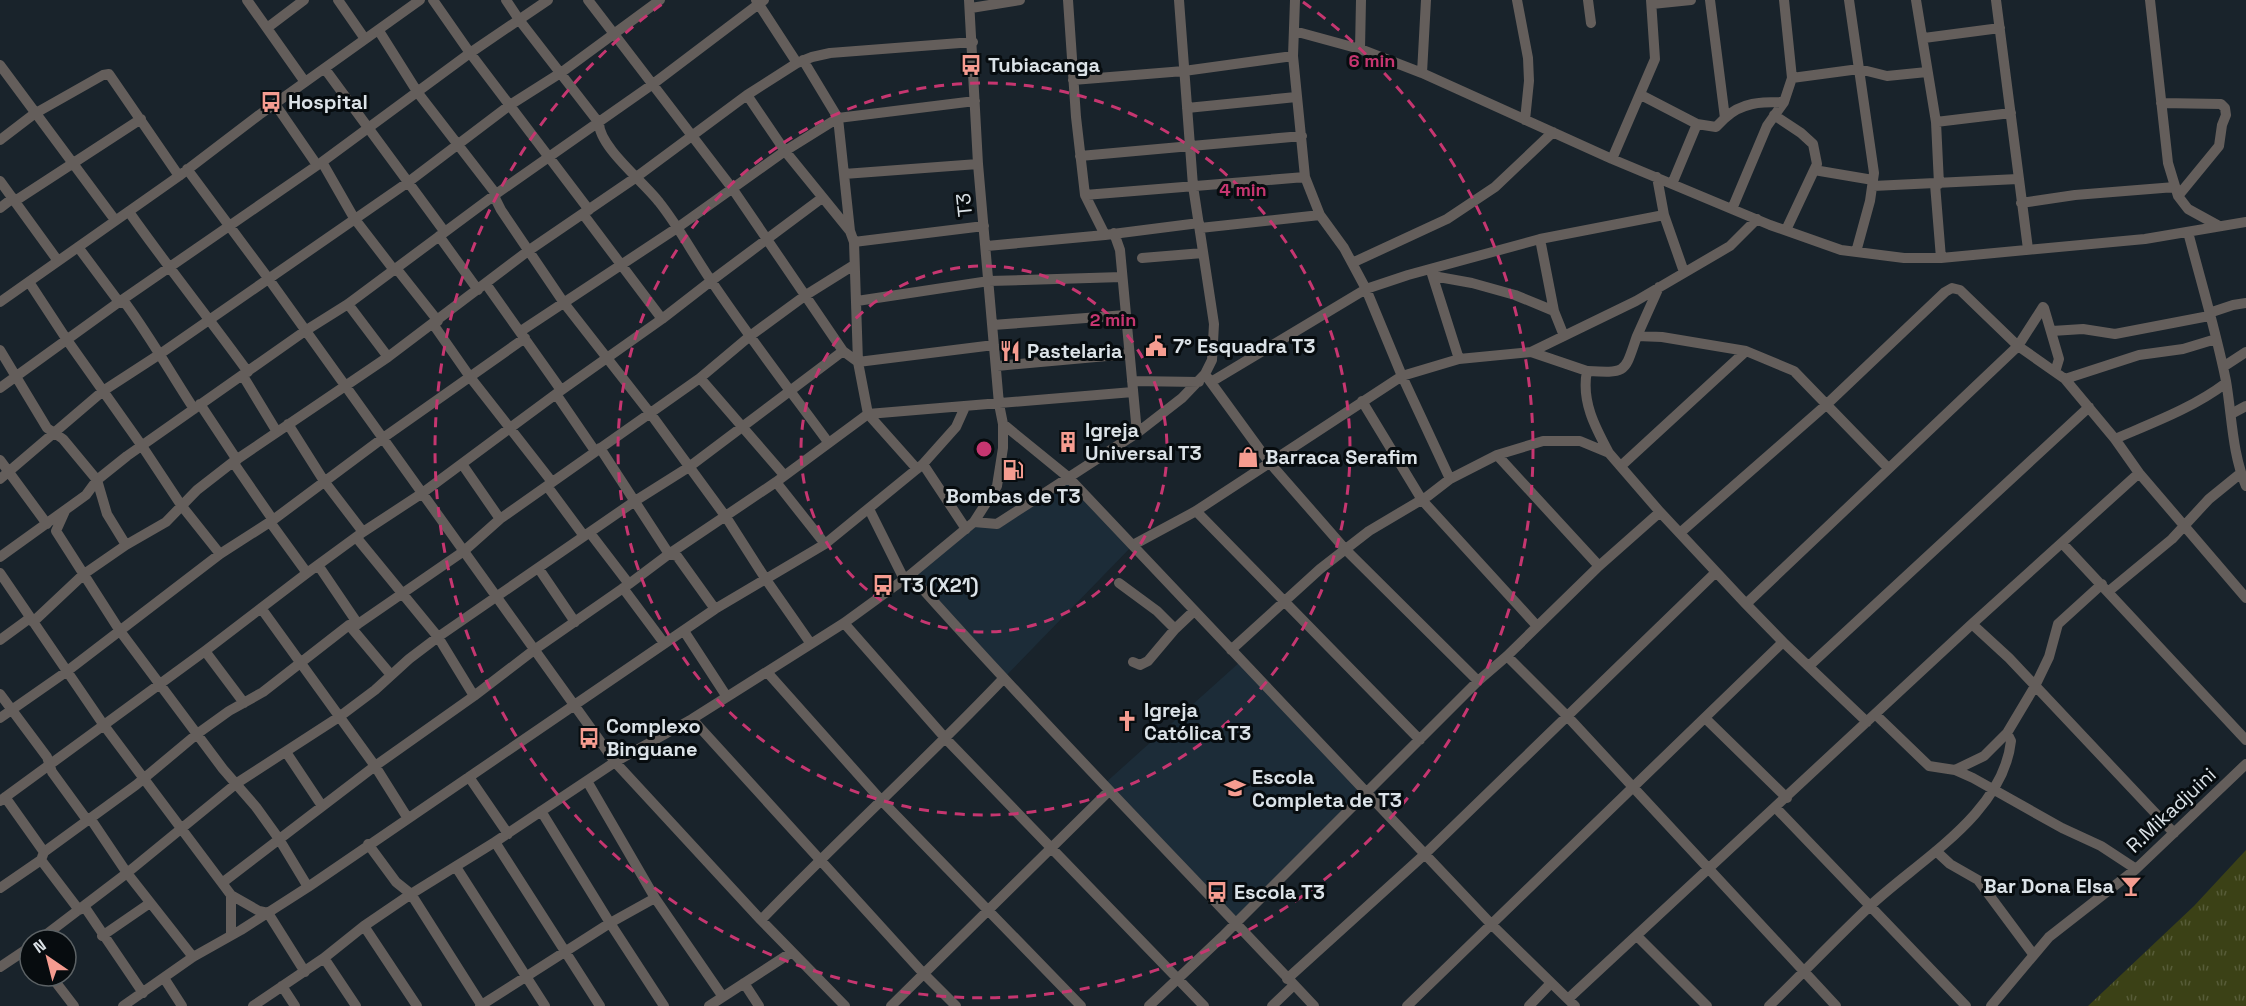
<svg xmlns="http://www.w3.org/2000/svg" width="2246" height="1006" font-family="'Space Grotesk',sans-serif">
  <defs>
    <pattern id="grass-tufts" width="24" height="20" patternUnits="userSpaceOnUse" patternTransform="scale(1.5)"><rect width="24" height="20" fill="#3b4116"/><path d="M3 7l-1-3M5 7V3M7 7l1-3M15 17l-1-3M17 17v-4M19 17l1-3" fill="none" stroke="#575c38"/></pattern>
  </defs>
  <rect width="100%" height="100%" fill="#19232b"/>
  <path fill="#1c2c38" d="M1068,477L1133,545L1003,679L910,575L974,522L997,524Z
    M1241,661L1366,792L1236,922L1103,785Z"/>
  <path fill="url(#grass-tufts)" d="M2246,850V1006H2088L2194,906Z"/>
  <g fill="none" stroke-linecap="round" stroke-linejoin="round">
    <path stroke="#645e5b" stroke-width="10" d="M247,0L305,82
      M338,0L365,39
      M433,0L470,53L589,210
      M506,0L520,21L599,123C599,147 645,183 659,202C679,227 694,256 712,282C749,337 789,389 828,442
      M588,0L732,188L843,351L858,362L994,345
      M756,0L797,63
      M1068,0L1076,117L1085,195L1105,235
      M1295,0L1293,56L1305,177L1320,215L1344,248L1366,289L1402,376L1450,479
      M1517,0L1528,58L1529,81L1525,120
      M1588,0L1591,23
      M1710,0L1725,118C1742,102 1761,102 1784,102
      M1849,0L1874,173L1870,201L1856,252
      M1916,0L1936,122L1939,184
      M1996,0L2028,249
      M2150,0L2168,163L2178,196L2188,209L2219,226
      M1652,4L1691,0
      M971,8L1020,0
      M267,28L304,0
      M379,31L418,93L496,194L495,198L501,210L564,303L650,413L726,517L765,578L811,644
      M1294,31L1360,49L1422,73L1612,159L1770,225L1841,250L1904,258H1941L2145,239L2246,222
      M1924,38L2000,28
      M1360,49L1361,0
      M803,60L838,118L850,231L854,242L858,362L868,414L917,469
      M0,65L115,220
      M325,69L444,231
      M1422,73L1426,0
      M1792,78L1859,69L1887,76L1927,72
      M1073,80L1184,71L1293,56
      M747,95L785,151L850,231
      M1641,95L1697,124
      M2161,103L2221,104L2225,108L2226,115L2222,125L2219,146L2178,196
      M275,104L317,165
      M1187,108L1296,97
      M1774,115L1801,133L1813,144L1817,164L1786,230
      M1936,122L2011,113
      M0,140L34,114L103,75L109,74L179,176
      M1080,156L1302,136
      M1612,159L1655,59L1651,0
      M322,162L354,218L394,270
      M187,169L268,278L615,762L761,920L845,1006
      M1814,170L1873,180
      M844,174L978,164
      M1657,177L1664,215L1684,272
      M0,181L58,261
      M1672,184L1697,124L1716,127L1725,118
      M1935,184L1941,258
      M1873,186L2018,179
      M1085,195L1305,177
      M15,201L141,119
      M2021,203L2075,195L2175,187
      M0,208L13,198
      M1732,209L1767,126L1784,102L1792,78L1784,0
      M129,212C167,266 209,318 248,372
      M583,214L662,319
      M1200,228L1320,215
      M2188,232C2201,282 2216,331 2226,381C2232,416 2232,453 2246,486
      M1114,233L1120,250L1137,433
      M439,236L478,290
      M1540,239L1554,311
      M854,242L984,226
      M987,246L1105,235L1199,223
      M78,247L119,302L126,304C151,338 171,374 194,409
      M1142,258L1203,253
      M1352,263L1447,219L1495,187L1553,132
      M396,268L438,321
      M1431,271L1459,359
      M1433,276L1472,283L1515,295L1554,311L1564,336
      M29,282L67,340L142,446L181,505L220,554
      M486,284L561,390
      M857,301L989,281L1122,277
      M0,302L179,176L259,115L420,0
      M348,304L388,357
      M2209,313L2233,305L2246,303
      M433,324L470,377L552,482
      M993,325L1126,315
      M521,331L677,228L785,151L838,118L975,101
      M2052,331L2083,329L2115,334L2209,316
      M1637,336L1659,287
      M0,350L47,428L63,439L97,480L107,514L126,545
      M1531,352L1587,371
      M997,366L1129,354
      M2223,367L2246,352
      M243,376L277,432
      M1207,377L1269,462L1345,549L1478,681
      M700,378L784,475
      M2065,379L2139,355L2183,349L2216,339
      M1132,381L1199,382
      M1211,382L1366,289L1408,275L1540,239L1664,215
      M0,388L119,302L322,162L470,53L548,0
      M556,394L595,451
      M1362,401L1422,500L1537,626
      M200,404L237,460
      M2231,414L2246,406
      M288,424L324,481L363,532
      M1003,424L1068,477L1491,924L1575,1006
      M2115,439C2152,423 2193,408 2226,383
      M600,448L669,554L677,556L715,609
      M1609,453C1595,427 1581,401 1587,371C1628,373 1624,373 1637,336L1662,337L1746,351L1794,371L1888,468
      M1497,455L1599,566
      M0,460L47,524
      M233,462L273,520
      M462,464L500,519
      M923,464L966,529
      M1622,465L1746,351
      M0,479L103,391L160,354L407,183L510,105L562,72L660,0
      M776,482L825,544
      M547,486L584,536
      M869,509L904,579
      M65,511L56,531L120,631L223,769L256,807L279,839L308,887
      M1196,511L1420,740
      M270,522L307,573
      M974,522L997,524L1137,433L1182,398L1205,374L1212,360L1214,324L1193,186L1179,0
      M1681,532L1826,405L1945,292L1952,288L1960,290L2018,346L2043,307L2044,308L2059,359L2055,372
      M590,533L629,584
      M356,537L438,637L474,696
      M2062,543L2246,740
      M1133,545L1196,511L1402,376L1459,359L1531,352L1636,301L1730,246L1757,219
      M0,557L86,495L97,480L127,456L305,331L348,304L496,194L653,84L764,0
      M318,565L358,624
      M539,569L575,622
      M0,573L103,724L231,895L259,911L268,913L305,972
      M910,575C1041,722 1179,862 1314,1006
      M1119,583L1157,611L1175,629L1194,611
      M623,588L664,643
      M2109,591L2172,539L2209,499L2241,473
      M1746,604L2018,346L2065,379L2115,439L2139,473L2246,598
      M261,608L375,766L407,817
      M33,622L84,574L126,545L166,522L197,490L233,462L388,357L528,251L635,178L747,95L797,63L812,57L830,53L973,42
      M844,623L946,739L1204,1006
      M1972,624L2009,658L2174,833
      M349,625L391,675
      M684,631L727,697
      M0,640L30,618
      M1231,650L1320,569L1369,531L1428,496L1450,479L1497,455L1543,441H1580L1609,453L1660,512L1746,604L1783,642L1867,722
      M205,651L244,703
      M1507,656L1568,717L1836,1006
      M1133,662L1140,665L1148,661L1175,629
      M1810,665L2089,407
      M767,672L881,800L1081,1006
      M0,694L47,757L52,772L87,820
      M1875,714L1929,766L1955,770L1973,778L2062,828L2101,846L2136,869
      M0,718L66,672L220,554L273,520L383,438L525,338
      M1705,718L1787,798
      M692,719L923,973L956,1006
      M286,752L322,806
      M1955,770L1984,756L2007,733L2035,686L2049,657L2058,624L2102,584
      M469,777L508,834
      M587,781L655,898L723,997
      M5,797L44,852
      M0,801L205,651L307,573L363,532L421,494L556,394L662,319L711,281L822,198
      M1776,808L1966,1006
      M541,811L610,923L664,1006
      M90,818L127,873L193,957
      M495,842L600,1006
      M368,844L396,882L411,894L482,1006
      M1936,851L1950,864L1978,880L2033,954
      M41,860L79,910
      M456,867L545,1006
      M222,883L375,766L474,696L534,650L629,584L669,554L776,482L868,414L1133,392
      M0,888L41,860L44,852L136,785L197,734L229,711L263,692L349,625L358,624L464,551L500,519L700,378L750,336L806,295L854,265
      M231,895V935
      M84,906L143,993
      M761,920C840,838 924,762 1003,679
      M364,926L417,1006
      M102,936L150,903
      M1637,936L1707,1006
      M39,940L127,873L237,783L339,717L375,690L409,659L438,637L635,501L689,467L843,351
      M324,958L356,1006
      M0,967L30,947
      M51,976L74,1006
      M164,978L182,1006
      M1287,979L1425,854L1716,572
      M744,983L759,1006
      M282,986L295,1006
      M1568,999L1972,624L2139,473
      M123,1006L193,957L241,930L308,887L715,609L825,544L923,464L956,427L965,407
      M253,1006L324,958L364,926L411,894L495,842L615,762L692,719L844,623L910,575L974,522L997,486L1003,448V424L999,404L978,164L969,0
      M480,1006L610,923L655,898
      M709,1006L792,952
      M891,1006L1109,791
      M1149,1006L1222,937L1478,681L1507,656L1599,566L1660,512
      M1272,1006L1294,985
      M1407,1006L1783,642
      M1529,1006L1551,983
      M1769,1006C1803,973 1835,939 1870,906C1919,860 2003,814 2011,741L2007,733
      M1991,1006L2049,937L2136,869L2246,764"/>
  </g>
  <g fill="none" stroke="#c63670" stroke-width="3" stroke-dasharray="10 8">
    <circle cx="984" cy="449" r="183"/>
    <circle cx="984" cy="449" r="366"/>
    <path d="M1303 2A549 549 0 1 1 665 2"/>
  </g>
  <defs>
    <symbol id="bus-bare" viewBox="-9 -9 18 18"><path d="M-5-6H5V4H4V6H2V4H-2V6H-4V4H-5ZM-3.5-4V0h7V-4ZM-3.5 1.2v1.5H-2V1.2ZM2 1.2v1.5H3.5V1.2Z" fill="#f59c90" stroke="#070c0f" stroke-width="2.5" paint-order="stroke"/></symbol>
    <symbol id="civic-bare" viewBox="-9 -9 18 18"><path d="M-.6-6.5H3V-4.5H.6V-3L4-1V1h2V6H-6V1h2V-1L-.6-3ZM-1.2 2.5V6h2.4V2.5Z" fill="#f59c90" stroke="#070c0f" stroke-width="2.5" paint-order="stroke"/></symbol>
    <symbol id="restaurant-bare" viewBox="-9 -9 18 18"><path d="M-5-6h1v4h1v-4h1v4h1v-4h1v5L-1.5 .5V6h-2V.5L-5-1ZM5-6V6H3V1.5H1.5Q1.5-4 5-6Z" fill="#f59c90" stroke="#070c0f" stroke-width="2.5" paint-order="stroke"/></symbol>
    <symbol id="building-bare" viewBox="-9 -9 18 18"><path d="M-4-6H4V6H1V3H-1V6H-4ZM-2.5-4.3h1.7v1.8h-1.7ZM.8-4.3h1.7v1.8H.8ZM-2.5-1h1.7V.8h-1.7ZM.8-1h1.7V.8H.8Z" fill="#f59c90" stroke="#070c0f" stroke-width="2.5" paint-order="stroke"/></symbol>
    <symbol id="shop-bare" viewBox="-9 -9 18 18"><path d="M-5-2.5h2.3a2.7 3.5 0 0 1 5.4 0H5L5.5 6h-11ZM-1.5-2.5h3a1.5 2.3 0 0 0-3 0Z" fill="#f59c90" stroke="#070c0f" stroke-width="2.5" paint-order="stroke"/></symbol>
    <symbol id="fuel-bare" viewBox="-9 -9 18 18"><path d="M-5.5-6h7V0h2V4h1.3V-2.5L3-4.5l.8-.8L6-3V5H2.5V1h-1V6h-7ZM-4.2-4.7v3.2H.2V-4.7Z" fill="#f59c90" stroke="#070c0f" stroke-width="2.5" paint-order="stroke"/></symbol>
    <symbol id="church-bare" viewBox="-9 -9 18 18"><path d="M-1.2-6h2.4v3.5h3.3v2.4h-3.3V6h-2.4V-.1h-3.3v-2.4h3.3Z" fill="#f59c90" stroke="#070c0f" stroke-width="2.5" paint-order="stroke"/></symbol>
    <symbol id="school-bare" viewBox="-9 -9 18 18"><path d="M0-5L7-2L0 1L-7-2ZM-4 1L0 2.5L4 1V4Q0 6-4 4Z" fill="#f59c90" stroke="#070c0f" stroke-width="2.5" paint-order="stroke"/></symbol>
    <symbol id="bar-bare" viewBox="-9 -9 18 18"><path d="M-6-5H6L.8 .8V4.5H3.5V6h-7V4.5H-.8V.8Z" fill="#f59c90" stroke="#070c0f" stroke-width="2.5" paint-order="stroke"/></symbol>
  </defs>
  <g fill-rule="evenodd">
    <use href="#bus-bare" x="956" y="50" width="30" height="30"/>
    <use href="#bus-bare" x="256" y="87" width="30" height="30"/>
    <use href="#civic-bare" x="1141" y="331" width="30" height="30"/>
    <use href="#restaurant-bare" x="995" y="336" width="30" height="30"/>
    <use href="#building-bare" x="1053" y="427" width="30" height="30"/>
    <use href="#shop-bare" x="1233" y="442" width="30" height="30"/>
    <use href="#fuel-bare" x="998" y="455" width="30" height="30"/>
    <use href="#bus-bare" x="868" y="570" width="30" height="30"/>
    <use href="#church-bare" x="1112" y="706" width="30" height="30"/>
    <use href="#bus-bare" x="574" y="723" width="30" height="30"/>
    <use href="#school-bare" x="1220" y="773" width="30" height="30"/>
    <use href="#bar-bare" x="2116" y="871" width="30" height="30"/>
    <use href="#bus-bare" x="1202" y="877" width="30" height="30"/>
  </g>
  <g text-anchor="middle" stroke-width="6" stroke-linejoin="round" paint-order="stroke">
    <g font-size="20" font-weight="bold" fill="#dbe2e7" stroke="#070c0f" text-anchor="start">
      <text x="988" y="72">Tubiacanga</text>
      <text x="288" y="109">Hospital</text>
      <text x="1173" y="353">7° Esquadra T3</text>
      <text x="1027" y="358">Pastelaria</text>
      <text x="1085" y="437">Igreja<tspan x="1085" dy="23">Universal T3</tspan></text>
      <text x="1265" y="464">Barraca Serafim</text>
      <text x="1013" y="503" text-anchor="middle">Bombas de T3</text>
      <text x="900" y="592">T3 (X21)</text>
      <text x="1144" y="717">Igreja<tspan x="1144" dy="23">Católica T3</tspan></text>
      <text x="606" y="733">Complexo<tspan x="606" dy="23">Binguane</tspan></text>
      <text x="1252" y="784">Escola<tspan x="1252" dy="23">Completa de T3</tspan></text>
      <text x="2114" y="893" text-anchor="end">Bar Dona Elsa</text>
      <text x="1234" y="899">Escola T3</text>
    </g>
    <g font-size="20" fill="#dbe2e7" stroke="#070c0f">
      <text transform="translate(964 205) rotate(-96)" y="7">T3</text>
      <text transform="translate(2171 810) rotate(-43)" y="7">R.Mikadjuini</text>
    </g>
  </g>
  <circle cx="984" cy="449" r="9" fill="#c63670" stroke="#070c0f" stroke-width="3"/>
  <g font-size="18" text-anchor="middle" font-weight="bold" fill="#c63670" stroke="#070c0f" stroke-width="6" stroke-linejoin="round" paint-order="stroke">
    <text x="1372" y="67">6 min</text>
    <text x="1243" y="196">4 min</text>
    <text x="1113" y="326">2 min</text>
  </g>
  <g transform="translate(48 958) rotate(325)"><circle r="28" fill="#070c0f" stroke="#5c6265" stroke-width="1.5"/>
  <path d="M0-4.5L10 22L0 15L-10 22Z" fill="#f59c90"/>
  <text y="-9" font-size="16" font-weight="bold" text-anchor="middle" fill="#dbe2e7">N</text>
  </g>
</svg>
